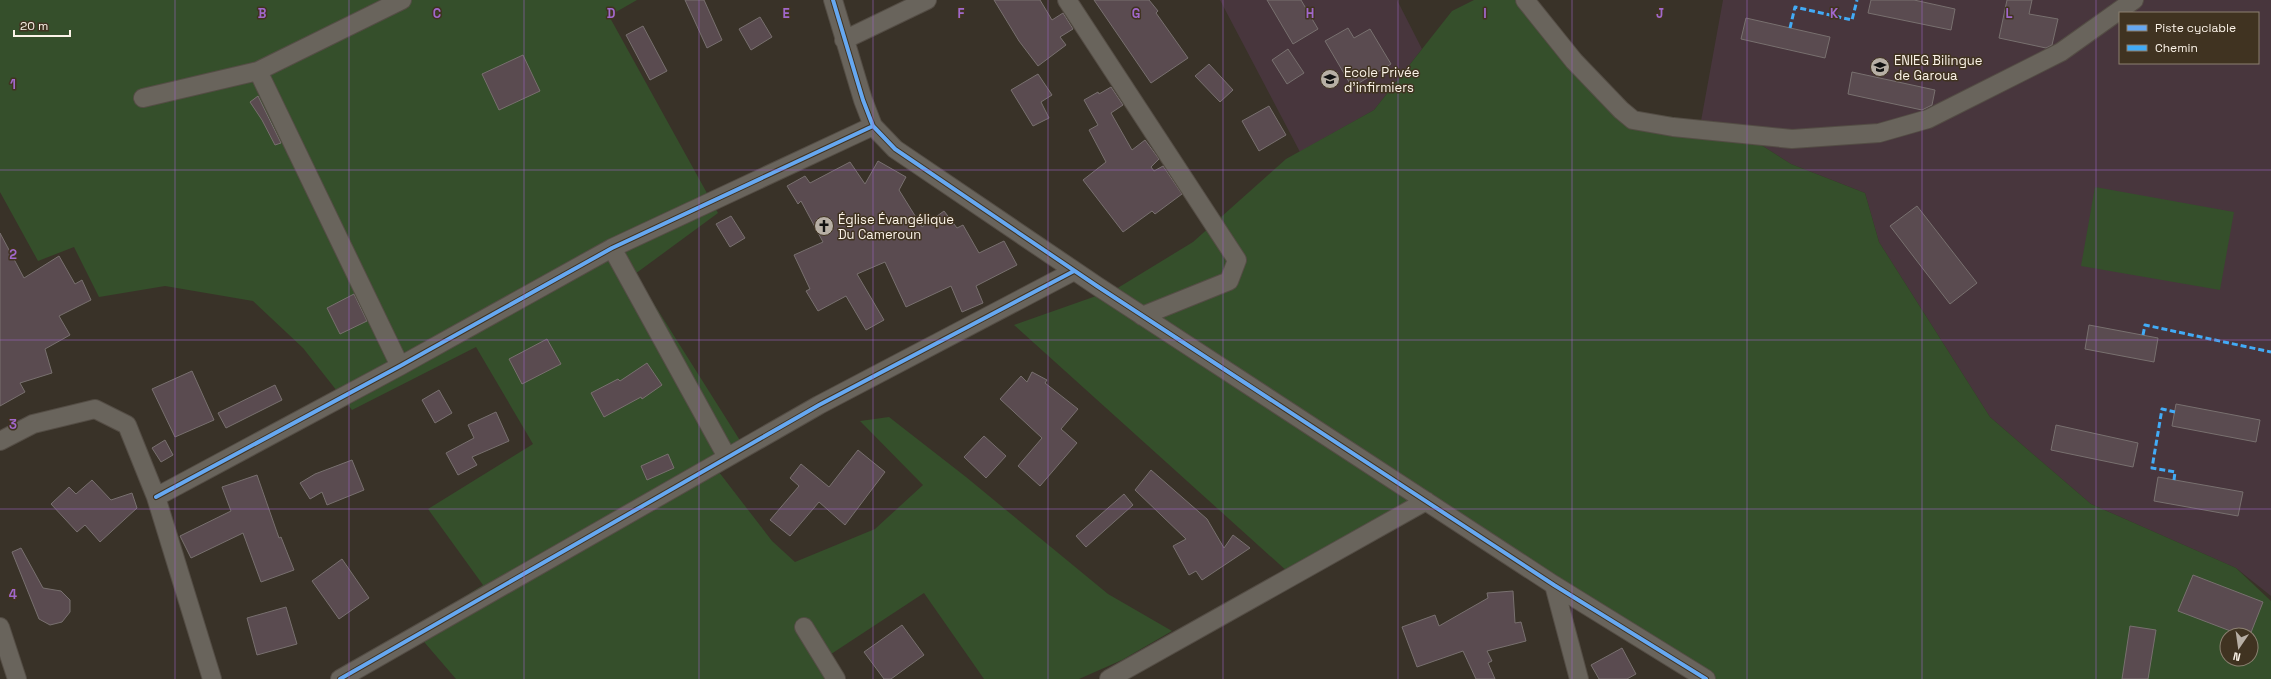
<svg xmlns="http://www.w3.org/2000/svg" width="2271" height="679" font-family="'Space Grotesk',sans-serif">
  <rect width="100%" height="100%" fill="#393228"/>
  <path fill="#48363d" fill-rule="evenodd" d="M1220,0H1397L1422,49L1374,110L1300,152Z
    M1723,0H2271V596L2236,568L2091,504L1990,417L1879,242L1865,193L1791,164L1730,125L1701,121ZM2120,13H2258V63H2120Z"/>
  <path fill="#354f2b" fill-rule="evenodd" d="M0,0H637L609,16L718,213L635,274L741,442L712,463L772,541L795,562L875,529L923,485L860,421L889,417L966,477L1108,594L1172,631L1122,660L1079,679H984L924,593L822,660L835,679H456L413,629L483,585L428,509L533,444L476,347L352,410L303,348L253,301L165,286L99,297L74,247L38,261L0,192Z
    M1474,0H1518L1630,111L1730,125L1791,164L1865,193L1879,242L1990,417L2091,504L2236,568L2271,601V679H1705L1420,508L1289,573L1014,325L1116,289L1193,242L1286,159L1374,110L1452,11ZM2227,635H2251V659H2227Z
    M2095,187L2234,212L2220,290L2081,266Z"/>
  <path fill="#5a4b50" stroke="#78706f" d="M685,0H704L722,40L707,48Z
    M994,0H1040L1052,20L1063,13L1073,29L1060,37L1066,45L1038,66L1019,41Z
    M1094,0H1149L1158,11L1156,13L1188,58L1151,83Z
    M1267,0H1301L1318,29L1293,44Z
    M1871,0H1914L1955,9L1951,30L1868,13Z
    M2007,0H2032L2029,14L2058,19L2052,45L2046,48L1999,38Z
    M760,17L772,37L751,50L739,29Z
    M1746,18L1830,37L1825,58L1741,39Z
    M643,26L667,71L650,80L626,35Z
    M1348,28L1354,38L1370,29L1391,64L1352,87L1325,41Z
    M1288,49L1304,73L1287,84L1272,60Z
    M523,55L540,91L499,110L482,74Z
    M1209,64L1233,90L1220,102L1195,76Z
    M1852,72L1935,90L1932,105L1922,110L1848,94Z
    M1038,74L1052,95L1041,102L1049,118L1033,126L1011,90Z
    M1111,87L1123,105L1111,113L1132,150L1145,140L1159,159L1151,167L1154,171L1163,166L1182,194L1155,214L1152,211L1123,232L1083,180L1106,162L1089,130L1098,125L1084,100L1098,92L1099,94Z
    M258,96L281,143L275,145L262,120L250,102Z
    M1269,106L1286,135L1259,151L1242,121Z
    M878,161L906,177L899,190L922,227L944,211L957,228L963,225L979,253L1004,241L1017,265L976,286L983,303L962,312L951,286L906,307L885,262L857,274L884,320L866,330L846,296L818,311L806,291L810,289L794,255L823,242L801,201L798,204L787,186L805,176L810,183L850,162L865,184Z
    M1917,206L1977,283L1950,304L1890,226Z
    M731,216L745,238L730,247L716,224Z
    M0,233L24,278L59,256L75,284L82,280L91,300L59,316L70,335L45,349L52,373L20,383L25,392L0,406Z
    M354,294L367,321L340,334L327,308Z
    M2089,325L2158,338L2154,362L2085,349Z
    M547,339L561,364L522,384L509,359Z
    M647,363L662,385L642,399L641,397L604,417L591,393L618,379L620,381Z
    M192,371L214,420L175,437L152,389Z
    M1032,372L1047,380L1045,383L1078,409L1061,429L1077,443L1040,486L1018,466L1042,438L1000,399L1021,376L1027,382Z
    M275,385L282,400L226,428L218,413Z
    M439,390L452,413L435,423L422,400Z
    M2176,404L2260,420L2256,442L2172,426Z
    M496,412L509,441L472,457L477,465L458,475L446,453L474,438L468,425Z
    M2056,425L2138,443L2133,467L2051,450Z
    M984,436L1006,456L986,478L964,457Z
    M165,440L173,455L161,462L152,448Z
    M858,450L885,472L845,525L819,502L790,536L770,520L799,486L790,478L801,464L829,487Z
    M668,454L674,468L647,480L641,466Z
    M352,460L364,490L327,505L322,492L310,499L300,483L315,474Z
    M1151,470L1207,519L1224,548L1233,535L1250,548L1202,580L1196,571L1189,575L1173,546L1186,539L1135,490Z
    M257,475L279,538L281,537L294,570L261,582L243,533L191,558L180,536L231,511L222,487Z
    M2158,477L2243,492L2238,516L2154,501Z
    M92,480L111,500L132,493L137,508L100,542L85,525L77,532L51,504L69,487L76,494Z
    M1124,494L1133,505L1086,547L1076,536Z
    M21,548L43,588L61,591L70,600V612L62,622L50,625L39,619L12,552Z
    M342,559L369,598L339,619L312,581Z
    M2193,575L2263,602L2250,635H2241L2178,611Z
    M1513,591L1515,623L1521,622L1526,641L1487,651L1492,661L1488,663L1495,679H1476L1463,651L1417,667L1402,627L1435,615L1439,626L1488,598L1487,593Z
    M286,607L297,644L257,655L247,618Z
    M902,625L924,655L891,679H884L864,652Z
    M2130,626L2156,630L2148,679H2122Z
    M1622,648L1636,674L1627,679H1599L1591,665Z"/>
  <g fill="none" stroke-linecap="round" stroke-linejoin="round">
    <defs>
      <path id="minor" d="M833,0L863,100L873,126L895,149L1097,286L1554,585L1706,679
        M1067,0L1237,260L1229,281L1142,316
        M1525,0L1574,61L1621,110L1633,120L1673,127L1792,139L1879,133L1928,119L2061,52L2134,0
        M844,40L927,0
        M258,71L400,366
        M143,98L258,71L402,0
        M612,248L727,457
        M0,441L33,424L95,409L127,425L156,497L212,679
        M156,497L400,366L612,248L873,126
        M1554,585L1579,679
        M0,627L17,679
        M804,627L836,679
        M340,679L819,405L1074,271
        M1109,679L1426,501"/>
    </defs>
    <use href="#minor" stroke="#544d45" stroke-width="20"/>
    <use href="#minor" stroke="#69645c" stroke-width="18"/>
    <path stroke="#42abf6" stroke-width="3" stroke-dasharray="6 3" stroke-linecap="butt" d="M1790,28L1795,7L1852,20L1857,0
      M2143,335L2145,325L2271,352
      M2174,480L2175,472L2152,468L2162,409L2175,412"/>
    <defs>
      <path id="cycleway" d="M833,0L863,100L873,126L895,149L1097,286L1554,585L1706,679
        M156,497L400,366L612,248L873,126
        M340,679L819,405L1074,271"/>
    </defs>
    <use href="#cycleway" stroke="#403321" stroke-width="6"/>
    <use href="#cycleway" stroke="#66a8f1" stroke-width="4"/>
  </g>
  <path fill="none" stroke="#a168cb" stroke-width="1" stroke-opacity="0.55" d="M175,0V679M349,0V679M524,0V679M699,0V679M873,0V679M1048,0V679M1223,0V679M1398,0V679M1572,0V679M1747,0V679M1922,0V679M2096,0V679M0,170H2271M0,340H2271M0,509H2271"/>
  <defs>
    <symbol id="university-disc" viewBox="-11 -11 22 22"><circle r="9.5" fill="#b7afa5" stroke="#403321"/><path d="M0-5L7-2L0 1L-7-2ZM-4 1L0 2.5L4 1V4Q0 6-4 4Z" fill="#111"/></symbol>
    <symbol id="school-disc" viewBox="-11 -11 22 22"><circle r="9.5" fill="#b7afa5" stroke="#403321"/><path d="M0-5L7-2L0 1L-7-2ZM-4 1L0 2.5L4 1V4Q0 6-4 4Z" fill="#111"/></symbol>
    <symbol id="church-disc" viewBox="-11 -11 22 22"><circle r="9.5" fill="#b7afa5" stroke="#403321"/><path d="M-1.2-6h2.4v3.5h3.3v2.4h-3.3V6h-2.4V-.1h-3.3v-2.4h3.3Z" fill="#111"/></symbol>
  </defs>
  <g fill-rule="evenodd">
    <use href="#university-disc" x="1869" y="56" width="22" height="22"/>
    <use href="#school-disc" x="1319" y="68" width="22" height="22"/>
    <use href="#church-disc" x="813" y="215" width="22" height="22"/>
  </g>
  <g text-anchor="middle" stroke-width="3" stroke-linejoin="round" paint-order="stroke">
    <g font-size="13" fill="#fbf3e8" stroke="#403321" text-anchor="start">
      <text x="1894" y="65">ENIEG Bilingue<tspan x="1894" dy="15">de Garoua</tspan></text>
      <text x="1344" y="77">Ecole Privée<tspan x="1344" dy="15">d'infirmiers</tspan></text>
      <text x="838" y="224">Église Évangélique<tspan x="838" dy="15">Du Cameroun</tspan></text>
    </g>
  </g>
  <g font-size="13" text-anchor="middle" font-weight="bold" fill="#a168cb" stroke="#403321" stroke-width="3" stroke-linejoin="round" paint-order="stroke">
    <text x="262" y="18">B</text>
    <text x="437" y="18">C</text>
    <text x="611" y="18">D</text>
    <text x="786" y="18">E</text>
    <text x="961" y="18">F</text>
    <text x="1136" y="18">G</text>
    <text x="1310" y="18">H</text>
    <text x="1485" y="18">I</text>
    <text x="1660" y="18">J</text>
    <text x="1834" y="18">K</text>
    <text x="2009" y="18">L</text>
    <text x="13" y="89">1</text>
    <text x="13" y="259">2</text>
    <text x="13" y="429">3</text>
    <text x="13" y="599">4</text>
  </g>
  <rect x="2119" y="12" width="140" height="52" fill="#403321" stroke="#8b8071"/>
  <rect x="2127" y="25" width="20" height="6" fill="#66a8f1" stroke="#8b8071"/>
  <text x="2155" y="32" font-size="12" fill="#fbf3e8">Piste cyclable</text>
  <rect x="2127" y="45" width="20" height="6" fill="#42abf6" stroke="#8b8071"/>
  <text x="2155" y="52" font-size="12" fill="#fbf3e8">Chemin</text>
  <g transform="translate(2239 647) rotate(193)"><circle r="19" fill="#403321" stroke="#8b8071"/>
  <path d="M0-3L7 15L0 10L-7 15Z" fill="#b7afa5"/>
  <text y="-6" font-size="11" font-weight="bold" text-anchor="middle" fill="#fbf3e8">N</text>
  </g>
  <path d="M14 30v6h56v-6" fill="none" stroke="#fbf3e8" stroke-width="2"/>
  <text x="20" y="30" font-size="12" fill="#fbf3e8" stroke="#403321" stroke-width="3" paint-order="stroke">20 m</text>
</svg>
